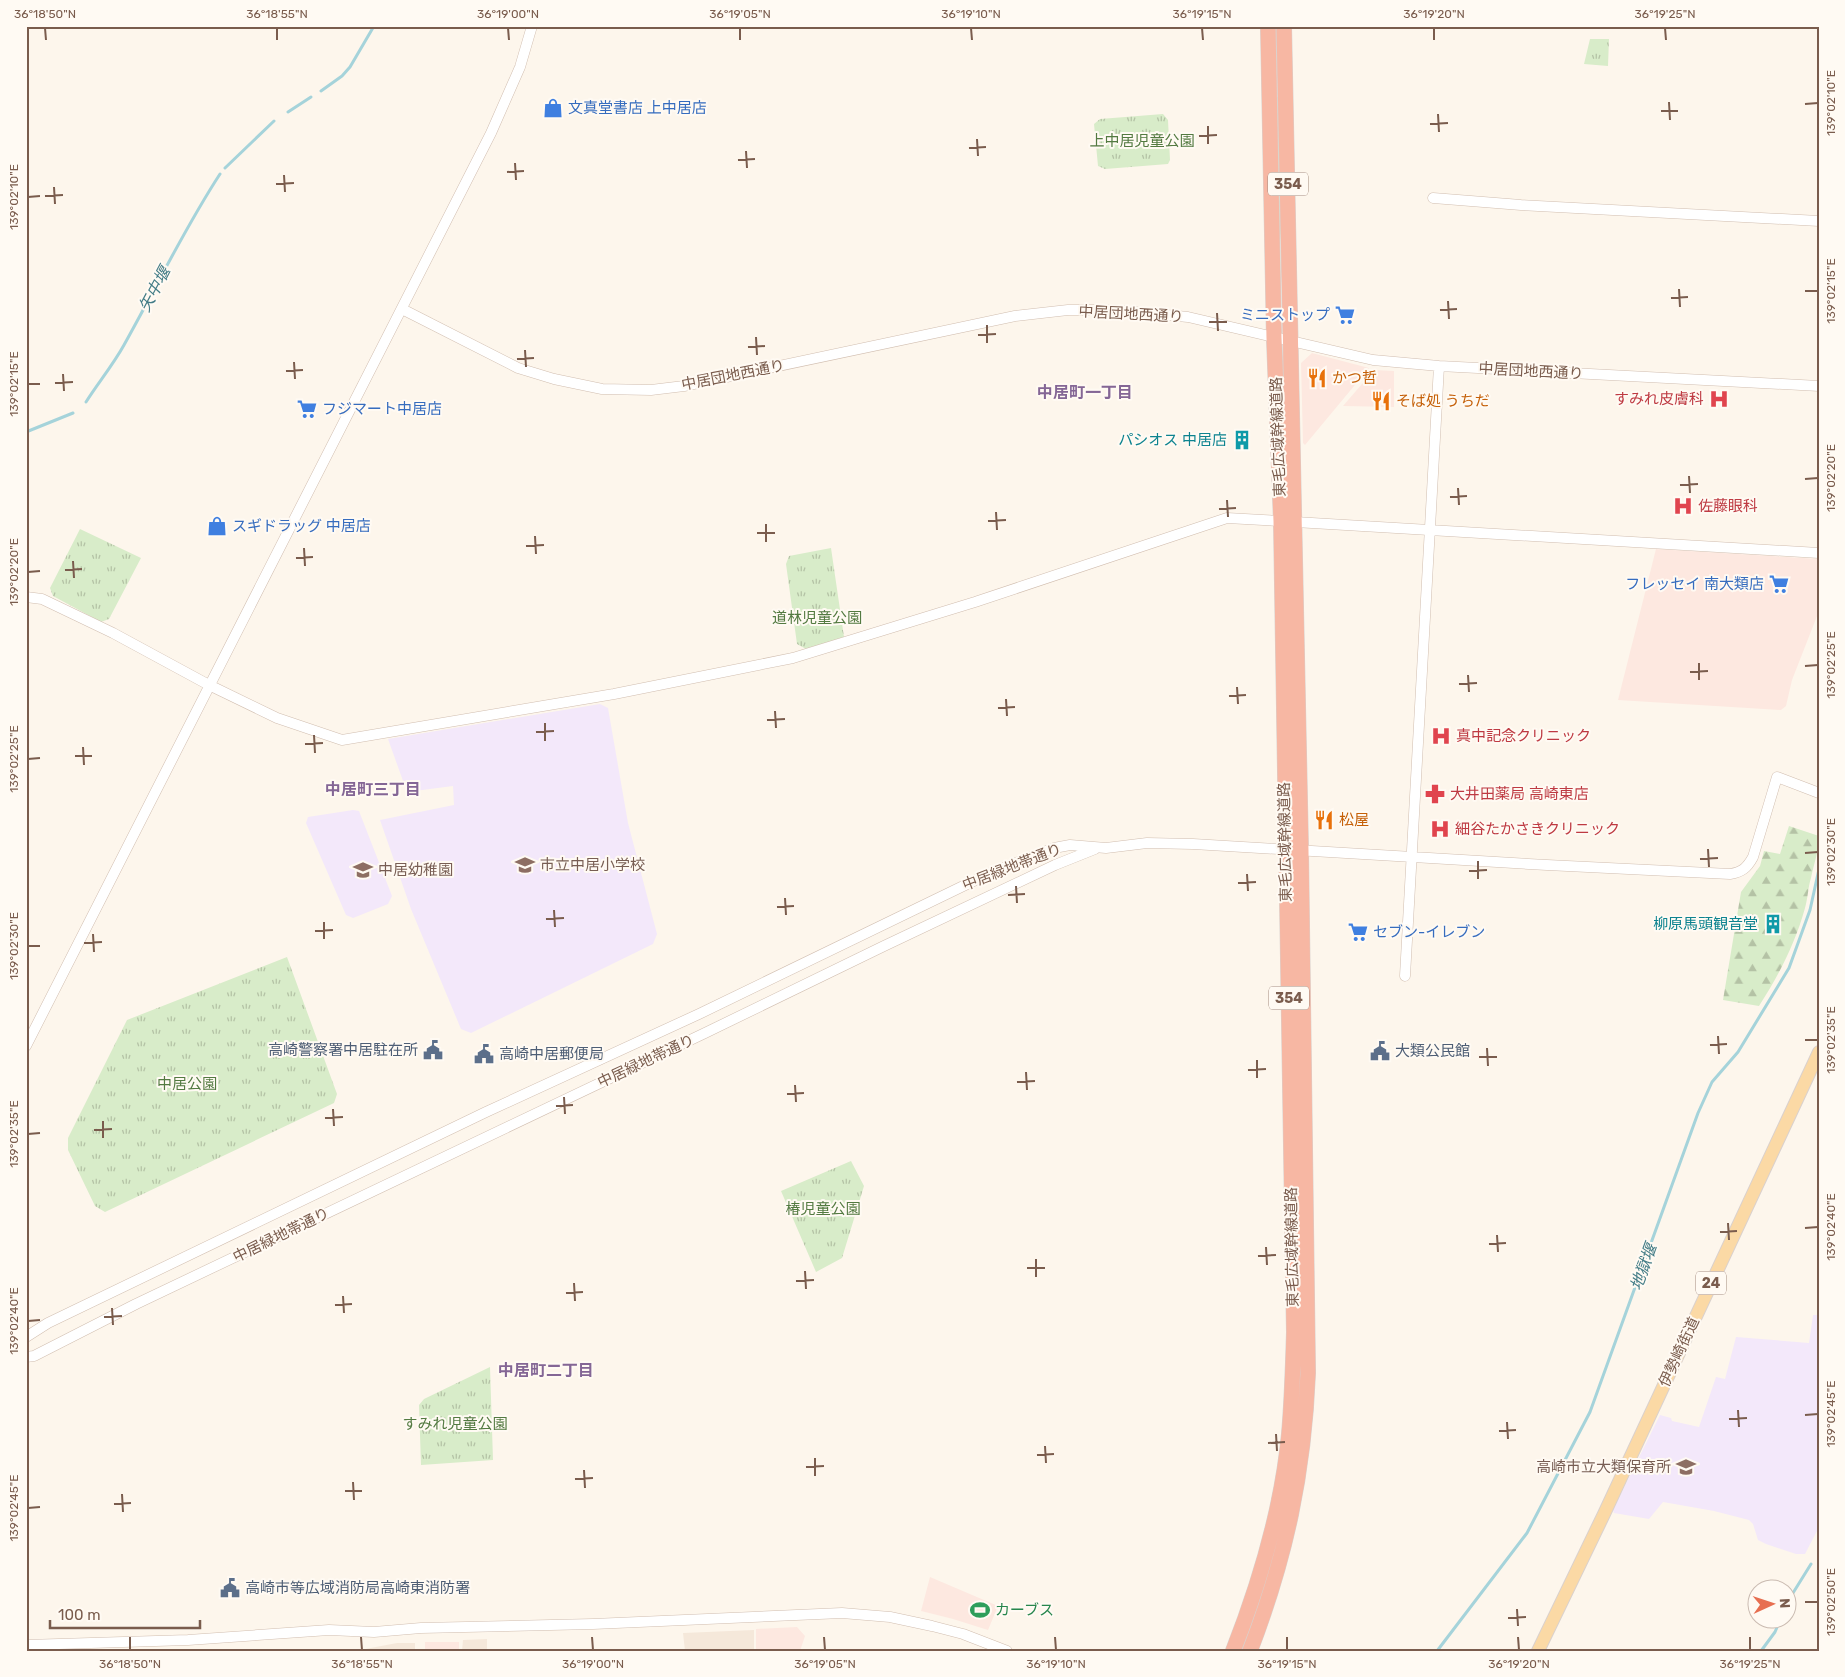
<svg xmlns="http://www.w3.org/2000/svg" width="1845" height="1677" font-family="Rubik,'Noto Sans JP',sans-serif">
  <defs>
    <pattern id="forest-firs" width="22" height="20" patternUnits="userSpaceOnUse" patternTransform="scale(1.25)"><rect width="22" height="20" fill="#d8ecc9"/><path d="M5 1l3.5 6h-7zM16 11l3.5 6h-7z" fill="#b4c2a5"/></pattern>
    <pattern id="park-tufts" width="24" height="20" patternUnits="userSpaceOnUse" patternTransform="scale(1.25)"><rect width="24" height="20" fill="#d8ecc9"/><path d="M3 7l-1-3M5 7V3M7 7l1-3M15 17l-1-3M17 17v-4M19 17l1-3" fill="none" stroke="#b4c2a5"/></pattern>
  </defs>
  <rect width="100%" height="100%" fill="#fdf6ec"/>
  <path fill="#f5e8da" d="M754,1630V1651H685L683,1633Z
    M487,1639V1651H462L463,1640Z
    M397,1643H415V1651H355Z"/>
  <path fill="#fde8e0" d="M1312,353L1369,368L1305,445L1303,443L1301,363Z
    M1374,370L1394,371V407L1343,406Z
    M1656,549L1819,559V611L1792,680L1786,706L1781,710L1618,700Z
    M930,1577L998,1606L988,1630L953,1619L921,1611Z
    M797,1627L805,1636L800,1651H756V1629Z
    M425,1642H459V1651H425Z"/>
  <path fill="#f3e8fa" d="M600,704L608,708L628,823L657,934L653,944L471,1033L461,1029L411,909L380,820L454,805L453,786L407,792L388,739Z
    M353,810L359,811L392,896L388,904L353,918L346,915L306,823L308,817Z
    M1813,1315H1819V1527L1805,1554H1796L1766,1544L1758,1540L1753,1524L1749,1520L1714,1511L1663,1502L1649,1519L1614,1513L1613,1510L1660,1415L1671,1418L1672,1421L1699,1427L1716,1377L1725,1379L1736,1337L1809,1343Z"/>
  <path fill="#d8ecc9" d="M1275,97H1281L1284,196L1280,242L1281,315Z"/>
  <path fill="url(#forest-firs)" d="M1789,826L1819,836C1819,851 1814,863 1811,878C1808,887 1808,898 1805,908C1795,944 1779,975 1759,1006L1723,1000L1741,892L1760,866L1764,851L1780,854Z"/>
  <path fill="url(#park-tufts)" d="M1590,39H1609L1608,66L1584,64Z
    M1163,114L1168,120L1170,160L1168,164L1105,169L1098,166L1094,124L1100,119Z
    M80,529L141,558L109,619L101,622L53,596L50,588Z
    M831,548L844,637L806,649L797,644L786,564L789,556Z
    M287,957L337,1094L334,1103L105,1212L95,1206L68,1150V1138L127,1020Z
    M851,1161L864,1186L842,1258L816,1272L781,1191Z
    M490,1367L493,1460L421,1465L419,1405L424,1399Z"/>
  <g fill="none" stroke-linecap="round" stroke-linejoin="round">
    <path stroke="#a5d3da" stroke-width="3" d="M321,91L342,76L350,67L374,26
      M288,112L311,97
      M225,168L274,121
      M86,402C98,383 113,365 124,345C156,288 184,229 220,174
      M26,432L73,413
      M1788,1601L1811,1564
      M1437,1651L1527,1533L1590,1412L1698,1113L1712,1082L1738,1052L1789,968L1810,910L1819,869
      M1761,1651L1775,1632L1780,1620"/>
    <defs>
      <path id="minor" d="M1433,198L1521,205L1819,221
        M402,309L518,368L554,379L602,389L651,390L684,386L1015,316L1068,310H1113L1188,317L1373,360L1439,366L1819,386
        M1295,522L1819,553
        M26,597L42,599L113,633L209,685L277,718L342,740L614,694L793,658L975,602L1227,518L1281,521
        M1405,976L1439,366
        M26,1046L491,133L520,67L532,26
        M26,1337L48,1323L486,1112L699,1014L988,874L1054,848L1070,845L1106,848L1147,843L1193,844L1547,865L1730,874C1742,872 1747,868 1753,857L1777,777L1819,793
        M26,1357L34,1356L136,1304L705,1033L884,946L1055,865L1095,849
        M26,1645L188,1640L329,1630L374,1632L421,1628L593,1624L842,1613L890,1617L932,1626L963,1634L1007,1651"/>
      <path id="major" d="M1538,1651L1604,1514L1819,1052"/>
      <path id="highway" d="M1233,1651C1260,1582 1282,1508 1289,1434C1292,1401 1293,1366 1294,1332L1281,521L1274,338L1268,26
        M1250,1651C1286,1557 1304,1473 1308,1373L1301,851L1284,26"/>
    </defs>
    <use href="#minor" stroke="#d1beb0" stroke-width="11"/>
    <use href="#major" stroke="#dad1cd" stroke-width="14"/>
    <use href="#highway" stroke="#dad1cd" stroke-width="16"/>
    <use href="#minor" stroke="#fff" stroke-width="10"/>
    <use href="#major" stroke="#fbd9a5" stroke-width="12"/>
    <use href="#highway" stroke="#f7b7a3" stroke-width="15"/>
  </g>
  <path fill="none" stroke="#7a5c4d" stroke-width="2" d="M45,28L46,40M277,28V40M508,28L509,40M740,28V40M971,28L972,40M1202,28L1203,40M1434,28V40M1665,28L1666,40M1669,102L1670,120M1805,104L1818,103M1661,111H1678M1438,114L1439,132M1430,124L1448,123M1208,126V144M1199,136L1217,135M977,139L978,156M969,148L986,147M746,151L747,168M738,160L755,159M515,163L516,180M507,172L524,171M284,175L285,192M276,184L294,183M54,187L55,204M45,196L63,195M28,197L40,196M1679,289L1680,307M1805,291H1818M1671,298L1688,297M1448,301L1449,319M1440,310L1457,309M1217,313L1218,331M1209,322H1227M987,325V343M978,335L996,334M756,337L757,355M748,347L765,346M525,350L526,367M517,359L534,358M294,362L295,379M286,371L303,370M63,374L64,391M55,383L73,382M28,384H40M1689,476L1690,493M1805,479L1818,478M1680,485L1698,484M1458,488L1459,505M1450,497L1467,496M1227,500L1228,517M1219,509L1236,508M996,512L997,530M988,521L1006,520M766,524V542M757,533H775M535,536L536,554M526,546L544,545M304,548L305,566M296,558L313,557M73,561L74,578M65,570L82,569M28,572L40,571M1699,663V680M1805,666L1818,665M1690,672L1708,671M1468,675L1469,692M1459,684L1477,683M1237,687L1238,704M1229,696L1246,695M1006,699L1007,716M998,708L1015,707M775,711L776,728M767,720L785,719M545,723V741M536,732L554,731M314,735L315,753M305,744L323,743M83,747L84,765M75,756H92M28,759L40,758M1708,849L1709,867M1805,853L1818,852M1700,859L1718,858M1478,861V879M1469,871L1487,870M1247,874L1248,891M1238,883L1256,882M1016,886L1017,903M1008,895L1025,894M785,898L786,915M777,907L794,906M554,910L555,927M546,919L564,918M324,922V939M315,931L333,930M93,934L94,952M84,943L102,942M28,946H40M1718,1036L1719,1054M1805,1040H1818M1710,1045L1727,1044M1487,1048L1488,1066M1479,1057H1497M1257,1060V1078M1248,1070L1266,1069M1026,1072L1027,1090M1017,1082L1035,1081M795,1085L796,1102M787,1094L804,1093M564,1097L565,1114M556,1106L573,1105M333,1109L334,1126M325,1118L343,1117M103,1121V1138M94,1130L112,1129M28,1134L40,1133M1728,1223L1729,1240M1805,1228L1818,1227M1720,1232L1737,1231M1497,1235L1498,1252M1489,1244L1506,1243M1266,1247L1267,1265M1258,1256L1276,1255M1036,1259V1277M1027,1268H1045M805,1271L806,1289M796,1281L814,1280M574,1283L575,1301M566,1293L583,1292M343,1296L344,1313M335,1305L352,1304M112,1308L113,1325M104,1317L122,1316M28,1321L40,1320M1738,1410L1739,1427M1805,1415L1818,1414M1729,1419L1747,1418M1507,1422L1508,1439M1499,1431L1516,1430M1276,1434L1277,1451M1268,1443L1285,1442M1045,1446L1046,1463M1037,1455L1054,1454M815,1458V1476M806,1467L824,1466M584,1470L585,1488M575,1479L593,1478M353,1482L354,1500M345,1491H362M122,1494L123,1512M114,1504L131,1503M28,1508L40,1507M1805,1602H1818M1517,1609L1518,1626M1508,1618L1526,1617M130,1637V1650M361,1637L362,1650M592,1637L593,1650M824,1637L825,1650M1055,1637L1056,1650M1287,1637V1650M1518,1637L1519,1650M1750,1637V1650"/>
  <defs>
    <symbol id="shop-bare" viewBox="-9 -9 18 18"><path d="M-5-2.5h2.3a2.7 3.5 0 0 1 5.4 0H5L5.5 6h-11ZM-1.5-2.5h3a1.5 2.3 0 0 0-3 0Z" fill="#3f7fe0" stroke="#fffaf3" stroke-width="2.5" paint-order="stroke"/></symbol>
    <symbol id="supermarket-bare" viewBox="-9 -9 18 18"><path d="M-6-5.5h2.5l.6 2H6L4.5 2H-2.5L-4.4-4H-6ZM-1.5 3.2a1.3 1.3 0 1 0 .1 0ZM3 3.2a1.3 1.3 0 1 0 .1 0Z" fill="#3f7fe0" stroke="#fffaf3" stroke-width="2.5" paint-order="stroke"/></symbol>
    <symbol id="restaurant-bare" viewBox="-9 -9 18 18"><path d="M-5-6h1v4h1v-4h1v4h1v-4h1v5L-1.5 .5V6h-2V.5L-5-1ZM5-6V6H3V1.5H1.5Q1.5-4 5-6Z" fill="#e8710a" stroke="#fffaf3" stroke-width="2.5" paint-order="stroke"/></symbol>
    <symbol id="hospital-bare" viewBox="-9 -9 18 18"><path d="M-5-5h3v3.5h4V-5h3V5h-3V1.5h-4V5h-3Z" fill="#e0444e" stroke="#fffaf3" stroke-width="2.5" paint-order="stroke"/></symbol>
    <symbol id="building-bare" viewBox="-9 -9 18 18"><path d="M-4-6H4V6H1V3H-1V6H-4ZM-2.5-4.3h1.7v1.8h-1.7ZM.8-4.3h1.7v1.8H.8ZM-2.5-1h1.7V.8h-1.7ZM.8-1h1.7V.8H.8Z" fill="#0f9aa8" stroke="#fffaf3" stroke-width="2.5" paint-order="stroke"/></symbol>
    <symbol id="pharmacy-bare" viewBox="-9 -9 18 18"><path d="M-2-6h4v4h4v4h-4v4h-4v-4h-4v-4h4Z" fill="#e0444e" stroke="#fffaf3" stroke-width="2.5" paint-order="stroke"/></symbol>
    <symbol id="school-bare" viewBox="-9 -9 18 18"><path d="M0-5L7-2L0 1L-7-2ZM-4 1L0 2.5L4 1V4Q0 6-4 4Z" fill="#8d6e63" stroke="#fffaf3" stroke-width="2.5" paint-order="stroke"/></symbol>
    <symbol id="civic-bare" viewBox="-9 -9 18 18"><path d="M-.6-6.5H3V-4.5H.6V-3L4-1V1h2V6H-6V1h2V-1L-.6-3ZM-1.2 2.5V6h2.4V2.5Z" fill="#5c6f8a" stroke="#fffaf3" stroke-width="2.5" paint-order="stroke"/></symbol>
    <symbol id="stadium-bare" viewBox="-9 -9 18 18"><path d="M0-5a6.5 5 0 1 0 0 10a6.5 5 0 1 0 0-10ZM-3.5-1.8h7v3.6h-7Z" fill="#2e9e5b" stroke="#fffaf3" stroke-width="2.5" paint-order="stroke"/></symbol>
  </defs>
  <g fill-rule="evenodd">
    <use href="#shop-bare" x="539" y="94" width="28" height="28"/>
    <use href="#supermarket-bare" x="1331" y="301" width="28" height="28"/>
    <use href="#restaurant-bare" x="1303" y="364" width="28" height="28"/>
    <use href="#hospital-bare" x="1705" y="385" width="28" height="28"/>
    <use href="#restaurant-bare" x="1367" y="387" width="28" height="28"/>
    <use href="#supermarket-bare" x="293" y="395" width="28" height="28"/>
    <use href="#building-bare" x="1228" y="426" width="28" height="28"/>
    <use href="#hospital-bare" x="1669" y="492" width="28" height="28"/>
    <use href="#shop-bare" x="203" y="512" width="28" height="28"/>
    <use href="#supermarket-bare" x="1765" y="570" width="28" height="28"/>
    <use href="#hospital-bare" x="1427" y="722" width="28" height="28"/>
    <use href="#pharmacy-bare" x="1421" y="780" width="28" height="28"/>
    <use href="#restaurant-bare" x="1310" y="806" width="28" height="28"/>
    <use href="#hospital-bare" x="1426" y="815" width="28" height="28"/>
    <use href="#school-bare" x="511" y="851" width="28" height="28"/>
    <use href="#school-bare" x="349" y="856" width="28" height="28"/>
    <use href="#building-bare" x="1759" y="910" width="28" height="28"/>
    <use href="#supermarket-bare" x="1344" y="918" width="28" height="28"/>
    <use href="#civic-bare" x="419" y="1036" width="28" height="28"/>
    <use href="#civic-bare" x="1366" y="1037" width="28" height="28"/>
    <use href="#civic-bare" x="470" y="1040" width="28" height="28"/>
    <use href="#school-bare" x="1672" y="1453" width="28" height="28"/>
    <use href="#civic-bare" x="216" y="1574" width="28" height="28"/>
    <use href="#stadium-bare" x="966" y="1596" width="28" height="28"/>
  </g>
  <g text-anchor="middle" stroke-width="4" stroke-linejoin="round" paint-order="stroke">
    <g fill="#fffaf3" stroke="#a28b7f" stroke-width="1">
      <rect x="1268" y="172.5" width="40" height="23" rx="4"/>
      <rect x="1269" y="986.5" width="40" height="23" rx="4"/>
      <rect x="1696" y="1271.5" width="30" height="23" rx="4"/>
    </g>
    <g font-size="14" font-weight="bold" fill="#7a5c4d">
      <text x="1288" y="189">354</text>
      <text x="1289" y="1003">354</text>
      <text x="1711" y="1288">24</text>
    </g>
    <g font-size="15" fill="#366cbe" stroke="#fffaf3" text-anchor="start">
      <text x="568" y="113">文真堂書店 上中居店</text>
      <text x="1330" y="320" text-anchor="end">ミニストップ</text>
      <text x="322" y="414">フジマート中居店</text>
      <text x="232" y="531">スギドラッグ 中居店</text>
      <text x="1764" y="589" text-anchor="end">フレッセイ 南大類店</text>
      <text x="1373" y="937">セブン-イレブン</text>
    </g>
    <g font-size="15" fill="#537a41" stroke="#fffaf3">
      <text x="1142" y="146">上中居児童公園</text>
      <text x="817" y="623">道林児童公園</text>
      <text x="187" y="1089">中居公園</text>
      <text x="823" y="1214">椿児童公園</text>
      <text x="455" y="1429">すみれ児童公園</text>
    </g>
    <g font-size="15" fill="#7a5c4d" stroke="#fffaf3">
      <text transform="translate(1131 314) rotate(3)" y="5">中居団地西通り</text>
      <text transform="translate(1531 371) rotate(3)" y="5">中居団地西通り</text>
      <text transform="translate(733 375) rotate(-11)" y="5">中居団地西通り</text>
      <text transform="translate(1278 437) rotate(-92)" y="5">東毛広域幹線道路</text>
      <text transform="translate(1285 842) rotate(-91)" y="5">東毛広域幹線道路</text>
      <text transform="translate(1012 867) rotate(-21)" y="5">中居緑地帯通り</text>
      <text transform="translate(646 1061) rotate(-25)" y="5">中居緑地帯通り</text>
      <text transform="translate(281 1235) rotate(-26)" y="5">中居緑地帯通り</text>
      <text transform="translate(1292 1247) rotate(-91)" y="5">東毛広域幹線道路</text>
      <text transform="translate(1679 1352) rotate(-65)" y="5">伊勢崎街道</text>
    </g>
    <g font-size="15" fill="#c56008" stroke="#fffaf3" text-anchor="start">
      <text x="1332" y="383">かつ哲</text>
      <text x="1396" y="406">そば処 うちだ</text>
      <text x="1339" y="825">松屋</text>
    </g>
    <g font-size="15" fill="#be3a42" stroke="#fffaf3" text-anchor="start">
      <text x="1704" y="404" text-anchor="end">すみれ皮膚科</text>
      <text x="1698" y="511">佐藤眼科</text>
      <text x="1456" y="741">真中記念クリニック</text>
      <text x="1450" y="799">大井田薬局 高崎東店</text>
      <text x="1455" y="834">細谷たかさきクリニック</text>
    </g>
    <g font-size="15" fill="#0d838f" stroke="#fffaf3" text-anchor="end">
      <text x="1227" y="445">パシオス 中居店</text>
      <text x="1758" y="929">柳原馬頭観音堂</text>
    </g>
    <g font-size="15" fill="#785e54" stroke="#fffaf3" text-anchor="start">
      <text x="540" y="870">市立中居小学校</text>
      <text x="378" y="875">中居幼稚園</text>
      <text x="1671" y="1472" text-anchor="end">高崎市立大類保育所</text>
    </g>
    <g font-size="15" fill="#4e5e75" stroke="#fffaf3" text-anchor="start">
      <text x="418" y="1055" text-anchor="end">高崎警察署中居駐在所</text>
      <text x="1395" y="1056">大類公民館</text>
      <text x="499" y="1059">高崎中居郵便局</text>
      <text x="245" y="1593">高崎市等広域消防局高崎東消防署</text>
    </g>
    <g font-size="15" fill="#27864d" stroke="#fffaf3" text-anchor="start">
      <text x="995" y="1615">カーブス</text>
    </g>
    <g font-size="16" font-style="italic" fill="#437c86" stroke="#fffaf3">
      <text transform="translate(154 289) rotate(-62)" y="6">矢中堰</text>
      <text transform="translate(1643 1267) rotate(-70)" y="6">地獄堰</text>
    </g>
    <g font-size="16" font-weight="bold" fill="#846695" stroke="#fffaf3">
      <text x="1085" y="398">中居町一丁目</text>
      <text x="373" y="795">中居町三丁目</text>
      <text x="546" y="1376">中居町二丁目</text>
    </g>
  </g>
  <rect width="1845" height="1677" fill="none" stroke="#fffaf3" stroke-width="55"/>
  <g transform="translate(1772 1604) rotate(87)"><circle r="24" fill="#fffaf3" stroke="#cabbb1"/>
  <path d="M0-4L9 19L0 12L-9 19Z" fill="#e76f51"/>
  <text y="-8" font-size="14" font-weight="bold" text-anchor="middle" fill="#7a5c4d">N</text>
  </g>
  <path d="M50 1620v8h150v-8" fill="none" stroke="#7a5c4d" stroke-width="2.5"/>
  <text x="58" y="1620" font-size="15" fill="#7a5c4d" stroke="#fffaf3" stroke-width="4" paint-order="stroke">100 m</text>
  <rect x="28" y="28" width="1790" height="1622" fill="none" stroke="#7a5c4d" stroke-width="2"/>
  <g font-size="12" text-anchor="middle" fill="#7a5c4d">
    <text x="45" y="18">36°18'50"N</text>
    <text x="277" y="18">36°18'55"N</text>
    <text x="508" y="18">36°19'00"N</text>
    <text x="740" y="18">36°19'05"N</text>
    <text x="971" y="18">36°19'10"N</text>
    <text x="1202" y="18">36°19'15"N</text>
    <text x="1434" y="18">36°19'20"N</text>
    <text x="1665" y="18">36°19'25"N</text>
    <text transform="translate(1831 103) rotate(-90)" y="4">139°02'10"E</text>
    <text transform="translate(14 197) rotate(-90)" y="4">139°02'10"E</text>
    <text transform="translate(1831 291) rotate(-90)" y="4">139°02'15"E</text>
    <text transform="translate(14 384) rotate(-90)" y="4">139°02'15"E</text>
    <text transform="translate(1831 478) rotate(-90)" y="4">139°02'20"E</text>
    <text transform="translate(14 572) rotate(-90)" y="4">139°02'20"E</text>
    <text transform="translate(1831 665) rotate(-90)" y="4">139°02'25"E</text>
    <text transform="translate(14 759) rotate(-90)" y="4">139°02'25"E</text>
    <text transform="translate(1831 852) rotate(-90)" y="4">139°02'30"E</text>
    <text transform="translate(14 946) rotate(-90)" y="4">139°02'30"E</text>
    <text transform="translate(1831 1040) rotate(-90)" y="4">139°02'35"E</text>
    <text transform="translate(14 1134) rotate(-90)" y="4">139°02'35"E</text>
    <text transform="translate(1831 1227) rotate(-90)" y="4">139°02'40"E</text>
    <text transform="translate(14 1321) rotate(-90)" y="4">139°02'40"E</text>
    <text transform="translate(1831 1414) rotate(-90)" y="4">139°02'45"E</text>
    <text transform="translate(14 1508) rotate(-90)" y="4">139°02'45"E</text>
    <text transform="translate(1831 1602) rotate(-90)" y="4">139°02'50"E</text>
    <text x="130" y="1668">36°18'50"N</text>
    <text x="362" y="1668">36°18'55"N</text>
    <text x="593" y="1668">36°19'00"N</text>
    <text x="825" y="1668">36°19'05"N</text>
    <text x="1056" y="1668">36°19'10"N</text>
    <text x="1287" y="1668">36°19'15"N</text>
    <text x="1519" y="1668">36°19'20"N</text>
    <text x="1750" y="1668">36°19'25"N</text>
  </g>
</svg>
